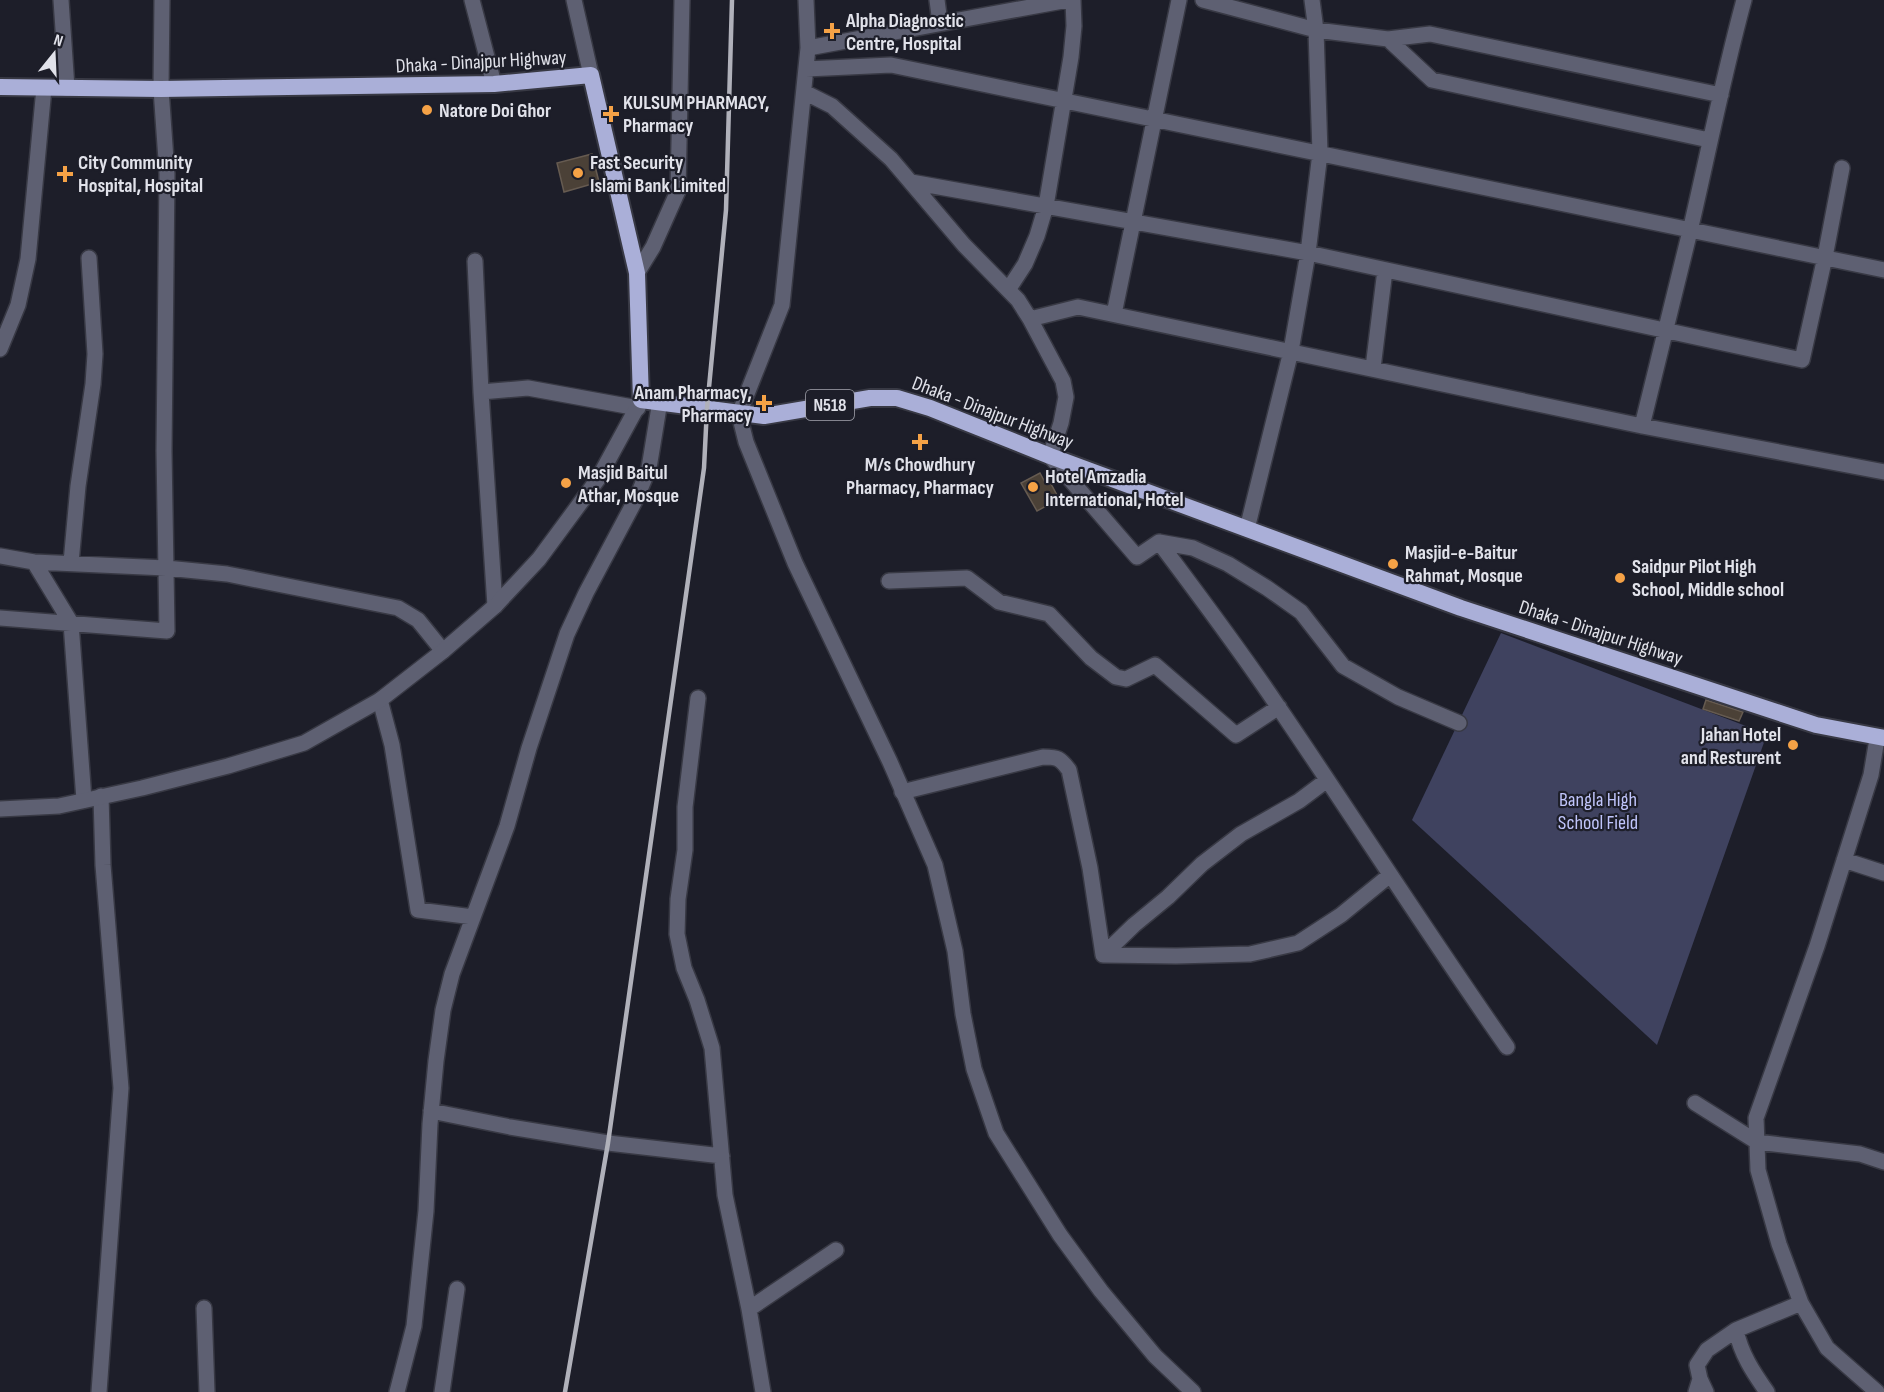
<svg xmlns="http://www.w3.org/2000/svg" width="1884" height="1392" font-family="'Sofia Sans Condensed',sans-serif">
  <rect width="100%" height="100%" fill="#1d1e29"/>
  <path fill="#3f425f" d="M1501,633L1767,734L1657,1045L1412,820Z"/>
  <path fill="#4b4137" stroke="#665b51" stroke-width="1.5" d="M592,154L599,182L564,192L557,163Z
    M1040,473L1046,484L1050,482L1059,499L1037,511L1021,483Z
    M1706,700L1743,712L1739,721L1703,709Z"/>
  <g fill="none" stroke-linecap="round" stroke-linejoin="round">
    <defs>
      <path id="minor" d="M61,0L67,88
        M472,0L494,84
        M574,0L591,75
        M937,0L940,23
        M1203,0L1316,30L1388,39L1430,34L1721,95
        M1388,39L1432,80L1709,140
        M808,48L1068,0
        M806,69L891,65L1884,270
        M804,92L832,106L891,159L964,245L1018,300L1030,319L1063,381L1066,397L1061,423L1050,456L1137,557L1159,542C1200,597 1241,651 1279,708C1356,821 1429,936 1507,1047
        M911,182L1308,253L1802,360L1825,257L1842,168
        M475,261L481,392L495,606
        M637,273L653,247L678,191L682,0
        M1008,290L1025,264L1037,236L1046,206L1071,57L1074,26L1073,0
        M1114,314L1179,0
        M1030,319L1078,307L1642,426L1884,472
        M0,349L18,305L28,259L44,88
        M1373,368L1385,270
        M481,392L528,388L638,408
        M739,414L782,305L808,48L806,0
        M1642,426C1658,361 1674,296 1690,231C1708,154 1723,77 1744,0
        M1247,529L1291,351L1308,253L1320,153L1316,30L1312,0
        M1159,542L1193,548L1228,564L1267,588L1301,612L1343,666L1398,697L1459,723
        M0,556L34,562L166,568L227,574L398,608L418,620L443,651
        M34,562L71,623L84,800
        M71,563L78,486L93,384L95,354L89,258
        M889,581L967,578L999,602L1049,614L1091,658L1116,677L1126,679L1155,665L1236,735L1279,707
        M0,618L167,631L164,451L167,174L161,89L162,0
        M698,698L685,807V850L678,899L677,934L684,968L697,1000L712,1048L725,1195L749,1309L763,1392
        M380,700L392,745L418,910L473,917
        M1874,737L1877,739L1871,775L1817,946L1756,1118L1758,1170L1779,1244L1801,1303L1827,1348L1877,1392
        M902,792L1043,757C1058,757 1060,758 1069,770L1090,868L1103,955L1176,956L1250,954L1298,943L1341,915L1390,875
        M1844,860L1884,873
        M1103,955L1134,925L1168,897L1202,864L1241,834L1299,801L1327,780
        M1695,1103L1757,1142L1860,1154L1884,1162
        M431,1111L510,1127L608,1143L722,1156
        M204,1308L207,1392
        M749,1309L836,1250
        M1700,1379L1697,1365L1707,1350L1736,1330
        M99,1392L121,1088L103,865L101,796
        M397,1392L414,1326L426,1211L430,1124L436,1061L443,1010L452,974L507,826L529,748L567,634L586,593L637,497L649,468L660,401
        M442,1392L457,1289
        M1696,1392L1700,1379L1706,1392
        M1767,1392C1753,1372 1741,1354 1736,1330L1801,1303"/>
      <path id="tertiary" d="M739,414L746,442L795,563L890,762L935,865L955,951L963,1014L974,1069L996,1133L1060,1235L1101,1291L1155,1356L1193,1392
        M0,809L59,806L142,788L228,766L304,743L380,700L443,651L495,606L539,559L598,479L641,400"/>
      <path id="trunk" d="M0,87L161,89L494,84L591,75L637,273L641,400L764,416L870,398H897L930,408L1050,456L1461,608L1816,725L1884,738"/>
    </defs>
    <use href="#minor" stroke="#383944" stroke-width="18"/>
    <use href="#tertiary" stroke="#383944" stroke-width="18"/>
    <use href="#trunk" stroke="#383944" stroke-width="20"/>
    <use href="#minor" stroke="#5e6072" stroke-width="15"/>
    <use href="#tertiary" stroke="#5e6072" stroke-width="15"/>
    <use href="#trunk" stroke="#aaafd8" stroke-width="16"/>
    <path stroke="#b0b1ba" stroke-width="4.5" d="M565,1392L608,1143L704,468L707,408L726,210L732,0"/>
  </g>
  <g fill="#f5a246" stroke="#1d1e29" stroke-width="2">
    <path d="M829 22h6v6h6v6h-6v6h-6v-6h-6v-6h6z"/>
    <circle cx="427" cy="110" r="6"/>
    <path d="M608 105h6v6h6v6h-6v6h-6v-6h-6v-6h6z"/>
    <circle cx="578" cy="173" r="6"/>
    <path d="M62 165h6v6h6v6h-6v6h-6v-6h-6v-6h6z"/>
    <path d="M761 394h6v6h6v6h-6v6h-6v-6h-6v-6h6z"/>
    <path d="M917 433h6v6h6v6h-6v6h-6v-6h-6v-6h6z"/>
    <circle cx="566" cy="483" r="6"/>
    <circle cx="1033" cy="487" r="6"/>
    <circle cx="1393" cy="564" r="6"/>
    <circle cx="1620" cy="578" r="6"/>
    <circle cx="1793" cy="745" r="6"/>
  </g>
  <g text-anchor="middle" stroke-width="4.5" stroke-linejoin="round" paint-order="stroke">
    <rect fill="#1d1e29" stroke="#a6a7b0" stroke-width="1.5" x="806" y="390" width="48" height="30" rx="4.5"/>
    <g font-size="18" font-weight="bold" fill="#e1e2ea">
      <text x="830" y="411">N518</text>
    </g>
    <g font-size="20" font-weight="bold" fill="#e1e2ea" stroke="#1d1e29" text-anchor="start">
      <text x="846" y="27">Alpha Diagnostic<tspan x="846" dy="23">Centre, Hospital</tspan></text>
      <text x="623" y="109">KULSUM PHARMACY,<tspan x="623" dy="23">Pharmacy</tspan></text>
      <text x="439" y="117">Natore Doi Ghor</text>
      <text x="78" y="169">City Community<tspan x="78" dy="23">Hospital, Hospital</tspan></text>
      <text x="590" y="169">Fast Security<tspan x="590" dy="23">Islami Bank Limited</tspan></text>
      <text x="752" y="399" text-anchor="end">Anam Pharmacy,<tspan x="752" dy="23">Pharmacy</tspan></text>
      <text x="920" y="471" text-anchor="middle">M/s Chowdhury<tspan x="920" dy="23">Pharmacy, Pharmacy</tspan></text>
      <text x="578" y="479">Masjid Baitul<tspan x="578" dy="23">Athar, Mosque</tspan></text>
      <text x="1045" y="483">Hotel Amzadia<tspan x="1045" dy="23">International, Hotel</tspan></text>
      <text x="1405" y="559">Masjid-e-Baitur<tspan x="1405" dy="23">Rahmat, Mosque</tspan></text>
      <text x="1632" y="573">Saidpur Pilot High<tspan x="1632" dy="23">School, Middle school</tspan></text>
      <text x="1781" y="741" text-anchor="end">Jahan Hotel<tspan x="1781" dy="23">and Resturent</tspan></text>
    </g>
    <g font-size="20" fill="#e1e2ea" stroke="#1d1e29">
      <text transform="translate(481 61) rotate(-3)" y="7">Dhaka - Dinajpur Highway</text>
      <text transform="translate(993 412) rotate(21)" y="7">Dhaka - Dinajpur Highway</text>
      <text transform="translate(1601 632) rotate(18)" y="7">Dhaka - Dinajpur Highway</text>
    </g>
    <g font-size="20" fill="#c0c5fb" stroke="#1d1e29">
      <text x="1598" y="806">Bangla High<tspan x="1598" dy="23">School Field</tspan></text>
    </g>
  </g>
  <g transform="translate(54 54) rotate(18)" stroke="#1d1e29" stroke-width="4.5" paint-order="stroke">
  <path d="M0-4.5L10 22L0 15L-10 22Z" fill="#e1e2ea"/>
  <text y="-9" font-size="16" font-weight="bold" text-anchor="middle" fill="#e1e2ea">N</text>
  </g>
</svg>
